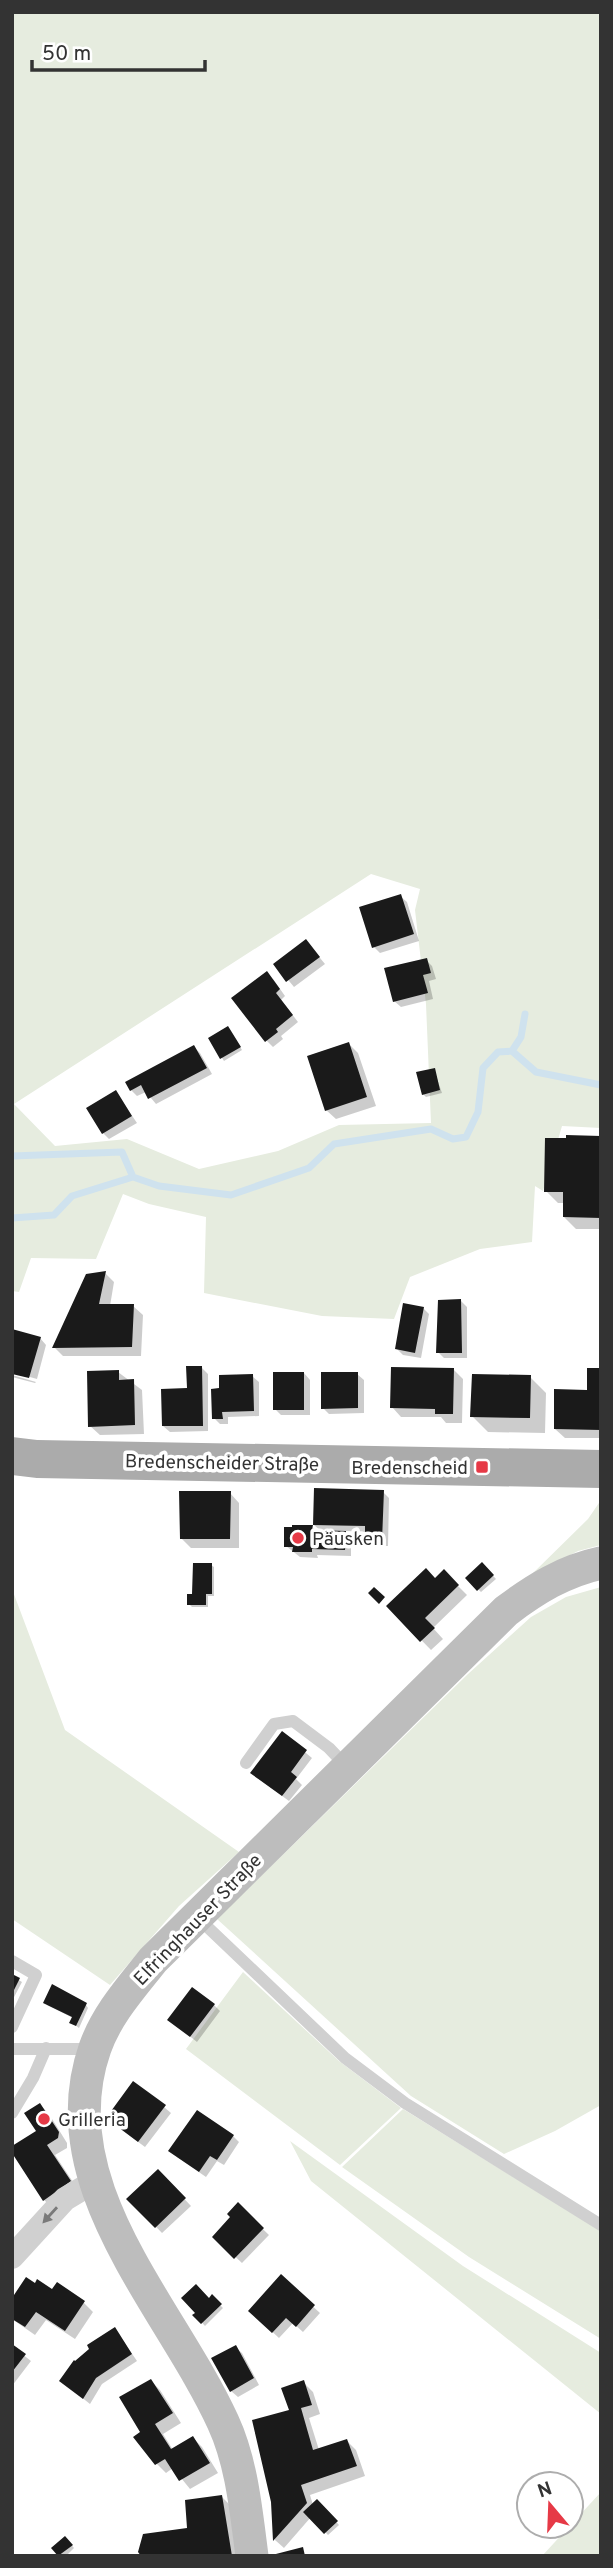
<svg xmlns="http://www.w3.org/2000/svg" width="613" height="2568" font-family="Overpass,sans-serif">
  <rect width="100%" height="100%" fill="#fff"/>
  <path fill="#e6ecdf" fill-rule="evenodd" d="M12,12H601V617L598,620L601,619V1128L562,1126L543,1191L535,1186L532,1242L480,1249L410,1277L394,1319L322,1316L204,1293L206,1217L149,1204L123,1194L96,1259L31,1258L19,1292L12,1291ZM371,874L420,889L415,910L426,1004L431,1123L339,1125L278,1151L199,1169L127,1139L55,1146L14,1104Z
    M601,1500V1545L578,1551L530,1576L588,1519Z
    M601,1587V2105L555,2131L504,2154L411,2096L217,1919L468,1674L531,1617L566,1597Z
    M12,1589L65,1730L239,1852L179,1906L110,1985L12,1919Z
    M243,1972L339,2061L401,2108L340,2165L186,2049Z
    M403,2109L601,2231V2339L469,2257L342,2167Z
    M290,2141L463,2266L601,2353V2414L311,2181Z
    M601,2492V2556H542Z"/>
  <path fill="#0003" d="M400,896L407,902L419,941L380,953L374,947Z
    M306,941L325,964L294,987L275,964Z
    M426,960L432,966L436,979L429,981L433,999L401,1007L394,1001Z
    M273,979L285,996L281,1000L298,1022L281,1036L283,1039L273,1047L267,1041Z
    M230,1031L242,1050L224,1061L210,1039Z
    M349,1044L358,1053L376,1106L336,1119L326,1110Z
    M194,1047L200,1053L212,1074L156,1104L146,1092L137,1096L131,1090Z
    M434,1070L442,1093L426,1097L423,1094Z
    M116,1092L137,1123L109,1139L103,1133Z
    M601,1137V1229H576L564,1217L565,1203H558L546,1191Z
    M105,1273L114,1282L110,1306H133L143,1315L141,1356H63L54,1347Z
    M461,1301L467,1307V1358H444L438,1352Z
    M423,1308L429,1314L421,1358L403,1355L397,1349Z
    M40,1338L46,1345L37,1379L12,1372Z
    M202,1368L208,1374V1431L170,1432L163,1426Z
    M454,1370L463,1379L462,1423H446L441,1417H401L392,1407Z
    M601,1370V1438H565L555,1429L589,1392Z
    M118,1372L142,1390L144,1434L100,1435L90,1426Z
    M304,1373L310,1380V1415H281L275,1409Z
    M357,1374L364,1380V1413L329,1414L323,1408Z
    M12,1375L36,1382L35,1383L12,1377Z
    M252,1376L259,1382V1416L228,1417V1424H220L214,1418L221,1390Z
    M530,1377L546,1393L545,1433L488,1432L472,1416Z
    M383,1492L389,1498L388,1546H373L367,1539V1532L344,1531L351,1539V1556L317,1555L318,1558L300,1557L286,1546L312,1527L317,1532H322L314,1525Z
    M230,1493L239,1503V1548H191L181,1538Z
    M482,1564L496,1579L481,1592L467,1578Z
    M211,1565L214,1567V1596H208V1607H192L189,1604Z
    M444,1572L467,1595L433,1628L443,1639L431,1650L388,1606L435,1580Z
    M283,1734L312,1758L296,1779L302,1785L289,1801L259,1779Z
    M12,1976L22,1982L12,2001Z
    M47,2005H86L88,2008L79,2028L71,2022L73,2018Z
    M214,2005L220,2011L197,2042L176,2025Z
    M40,2105L49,2114L67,2143V2148L55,2155L79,2191L54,2209L44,2200L38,2131Z
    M164,2107L171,2113L145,2147L114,2124Z
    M233,2136L239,2142L224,2165L217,2161L206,2177L177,2157Z
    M158,2171L191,2206L162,2233L129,2199Z
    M238,2205L269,2235L242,2263L214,2237L233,2217Z
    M281,2277L320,2313L303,2332L293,2323L279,2338L250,2311Z
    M53,2292L84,2303L93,2312L75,2339L46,2320L35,2335L12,2319V2301Z
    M212,2297L223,2308L205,2326L195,2315Z
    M115,2329L137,2361L102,2384L90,2404L61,2381Z
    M12,2346L31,2361L12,2386Z
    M235,2347L242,2353L259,2385L238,2397L231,2391Z
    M151,2381L160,2390L181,2423L163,2434L173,2450L193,2438L202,2447L218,2473L190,2489L173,2468L166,2473L156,2463L143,2432Z
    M303,2382L313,2392L320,2414L309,2418L319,2450L347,2441L356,2450L365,2476L310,2495L313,2505L317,2501L339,2525L328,2535L311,2517L284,2548L275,2540L273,2502L291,2411Z
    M222,2497L231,2506L239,2556H143L189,2530Z
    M65,2538L74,2548L66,2556H61L54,2548Z"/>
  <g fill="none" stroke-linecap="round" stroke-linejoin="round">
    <path stroke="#cfe2ee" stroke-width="7" d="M512,1051L521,1037L525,1014
      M12,1156L122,1152L133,1177
      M12,1218L54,1215L72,1196L133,1177L159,1186L231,1195L309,1168L334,1144L431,1129L453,1139L466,1137L478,1112L483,1068L498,1052L512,1051L536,1072L601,1085"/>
  </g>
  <path fill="#1a1a1a" d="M401,894L414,934L372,948L359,907Z
    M306,939L320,957L286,982L273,964Z
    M427,958L431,973L423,975L428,993L393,1002L384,968Z
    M267,971L280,989L276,993L293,1015L276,1029L278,1032L265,1042L231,998Z
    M228,1026L241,1047L220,1059L208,1038Z
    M349,1042L367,1097L325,1111L307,1056Z
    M194,1045L207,1068L148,1099L141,1085L130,1091L125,1082Z
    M435,1068L440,1090L422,1095L416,1072Z
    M116,1090L132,1116L102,1134L86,1108Z
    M566,1135L601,1136V1218L563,1217V1192H544L545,1138H566Z
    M106,1271L99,1304H134L132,1347L52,1348L86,1274Z
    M461,1299L462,1353H436L438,1300Z
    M403,1303L424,1307L415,1353L395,1349Z
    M12,1329L41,1337L29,1378L12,1374Z
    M186,1366H202L203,1426H162L161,1389L187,1388Z
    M391,1367L454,1368L453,1414H435V1409L390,1408Z
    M587,1368H601V1430L554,1429V1389L587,1390Z
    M119,1370V1380L134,1379L135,1425L88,1427L87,1371Z
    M273,1372H304V1410H273Z
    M321,1372H358V1408L321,1409Z
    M253,1374L254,1411L222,1412L223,1419H212L211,1389L219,1388V1375Z
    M472,1374L531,1375L530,1418L470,1417Z
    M314,1488L384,1490L382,1541L365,1540V1526L313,1525Z
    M179,1491H231L230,1539H180Z
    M292,1525H313L312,1530L346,1531L345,1550L312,1549V1552H292L293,1547H284V1527H292Z
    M482,1562L494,1575L477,1591L465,1578Z
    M193,1563H212V1594H206V1605H187V1594H192Z
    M426,1568L435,1578L444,1569L459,1585L425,1618L435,1628L420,1642L386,1606Z
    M374,1587L385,1597L379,1604L368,1593Z
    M282,1731L307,1750L291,1772L297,1777L282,1796L250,1773Z
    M12,1974L20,1978L12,1994Z
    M52,1984L87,2003L76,2026L69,2023L72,2017L43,2003Z
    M192,1987L215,2004L190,2037L167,2020Z
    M133,2081L166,2105L138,2142L106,2118Z
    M40,2103L59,2132L58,2138L47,2145L71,2181L43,2201L12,2153V2146L36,2131L24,2113Z
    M197,2110L234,2135L217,2160L210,2156L199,2172L168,2151Z
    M158,2169L186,2198L155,2228L126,2199Z
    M238,2202L264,2228L234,2259L212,2237L230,2217L227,2214Z
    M281,2274L315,2305L296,2327L286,2318L272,2333L248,2311Z
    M26,2277L35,2283L37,2279L52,2289L57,2282L85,2301L65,2331L36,2312L25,2327L12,2319V2298Z
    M196,2284L209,2298L212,2294L222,2304L201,2324L192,2315L195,2313L181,2298Z
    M115,2327L132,2354L96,2378L83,2399L59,2381L74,2360L75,2361L89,2349L87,2345Z
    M12,2344L26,2354L12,2372Z
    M236,2345L254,2378L230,2392L211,2358Z
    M151,2379L173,2413L155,2424L171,2449L193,2436L210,2463L179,2481L165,2459L155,2465L133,2437L140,2432L119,2397Z
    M304,2380L312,2405L301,2408L313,2450L347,2439L357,2466L301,2485L307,2503L273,2541L271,2502L252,2420L289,2410L281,2388Z
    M222,2495L232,2556H141L138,2552L143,2534L187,2528L185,2500Z
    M317,2499L338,2521L324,2534L303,2512Z
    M65,2536L73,2545L58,2556L51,2548Z
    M303,2547L305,2556H272V2555Z"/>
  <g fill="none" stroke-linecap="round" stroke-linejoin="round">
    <path stroke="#d0d0d0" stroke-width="12" d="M246,1763L274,1724L293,1721L329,1748L347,1767
      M198,1918L345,2058L405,2103L601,2225
      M12,1961L36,1975L12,2027
      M12,2049H94
      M12,2113L33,2078L46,2048"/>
    <path stroke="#d0d0d0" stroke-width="24" d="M12,2257L65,2199L95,2181"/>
    <path stroke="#bdbdbd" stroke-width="33" d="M252,2556C246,2511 242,2463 223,2422C170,2306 47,2185 95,2048C107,2014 131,1988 153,1960L506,1611C535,1589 564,1571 601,1563"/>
    <path stroke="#ababab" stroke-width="38" d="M12,1456L37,1459L601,1469"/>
  </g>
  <defs><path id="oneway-solid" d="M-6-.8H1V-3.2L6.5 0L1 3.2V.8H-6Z" transform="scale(1.75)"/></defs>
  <use fill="#7a7a7a" href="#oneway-solid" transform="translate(50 2215) rotate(132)"/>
  <g fill="#e63946" stroke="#fff" stroke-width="2.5">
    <rect x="475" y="1460" width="14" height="14" rx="3.5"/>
    <circle cx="298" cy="1538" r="7"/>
    <circle cx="44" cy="2119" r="7"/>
  </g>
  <g text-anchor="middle" stroke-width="7" stroke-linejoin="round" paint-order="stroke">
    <g font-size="19" fill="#333" stroke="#fff">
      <text transform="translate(222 1462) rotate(1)" y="7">Bredenscheider Straße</text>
      <text transform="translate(197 1919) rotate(-46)" y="7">Elfringhauser Straße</text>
    </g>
    <g font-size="19" fill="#333" stroke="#fff" text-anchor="start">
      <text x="468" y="1474" text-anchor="end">Bredenscheid</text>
      <text x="312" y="1545">Päusken</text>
      <text x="58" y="2126">Grilleria</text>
    </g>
  </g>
  <rect width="613" height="2568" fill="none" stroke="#333333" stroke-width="28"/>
  <g transform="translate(550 2505) rotate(341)"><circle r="33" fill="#ffffff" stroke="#adadad" stroke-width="2"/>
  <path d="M0-5L12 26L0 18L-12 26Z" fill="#e63946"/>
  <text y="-10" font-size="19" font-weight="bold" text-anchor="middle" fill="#333333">N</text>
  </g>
  <path d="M32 60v10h173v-10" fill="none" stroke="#333333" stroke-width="3.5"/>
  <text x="42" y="60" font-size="21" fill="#333333" stroke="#ffffff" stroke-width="5" paint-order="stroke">50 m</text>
</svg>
